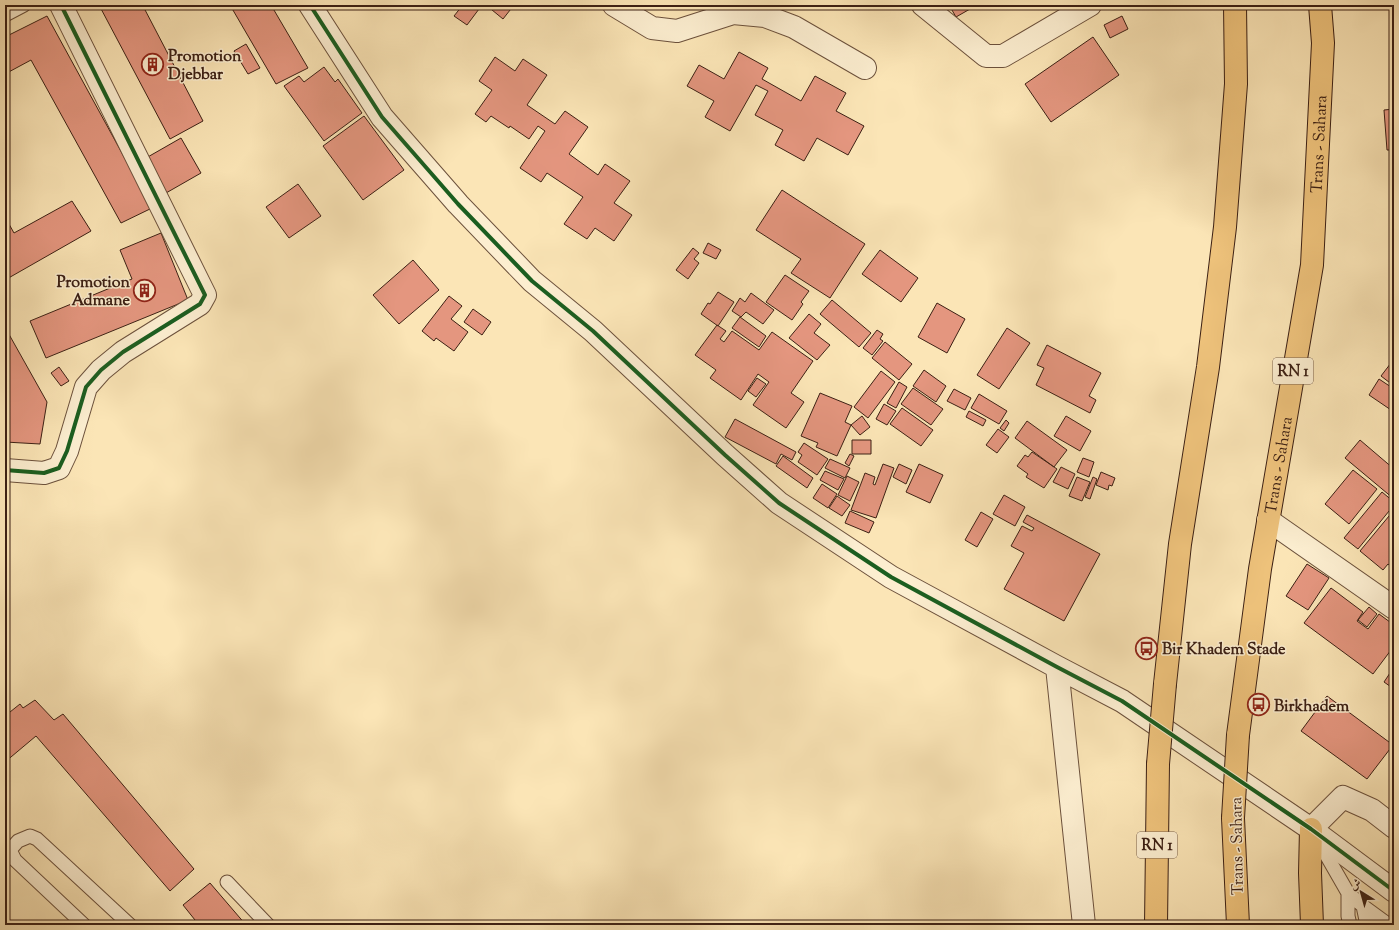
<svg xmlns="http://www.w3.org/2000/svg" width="1399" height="930" font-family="'Sorts Mill Goudy',Amiri,serif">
  <rect width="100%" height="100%" fill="#fbe5b6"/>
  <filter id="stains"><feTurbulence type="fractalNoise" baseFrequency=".005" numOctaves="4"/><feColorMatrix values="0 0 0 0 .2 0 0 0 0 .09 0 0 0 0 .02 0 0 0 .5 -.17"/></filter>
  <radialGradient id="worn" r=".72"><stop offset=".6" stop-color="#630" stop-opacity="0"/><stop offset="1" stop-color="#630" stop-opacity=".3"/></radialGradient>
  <path fill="#e4967f" stroke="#3c2014" d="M99,5H144L143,6L203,121L170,139Z
    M230,5H271L308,68L276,84Z
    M461,5H482L467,25L454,16L462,6Z
    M486,5H514L503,19Z
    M949,5H977L956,17Z
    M47,16L152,208L121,223L31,60L5,74V37Z
    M1122,16L1128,29L1110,38L1104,25Z
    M1093,37L1119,75L1051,122L1025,84Z
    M246,44L260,68L248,74L234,51Z
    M739,52L768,68L762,79L801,101L815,76L846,93L836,111L864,126L848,155L817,138L804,161L775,145L783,130L755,115L768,91L756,85L730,131L705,117L714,101L687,86L699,65L724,79Z
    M495,57L515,71L523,59L547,75L527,105L555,124L565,111L588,127L569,154L598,175L605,164L630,181L614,203L632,215L614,241L595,228L587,239L564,224L583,197L547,173L541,182L520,168L545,131L538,126L529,139L510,126L509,128L491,116L486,122L475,114L492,90L479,81Z
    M324,67L335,82L338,79L362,113L324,141L284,86L299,76L304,82Z
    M1394,109V150H1387L1384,110Z
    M364,116L404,170L363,200L323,146Z
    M181,138L201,173L159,197L139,162Z
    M298,184L321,216L289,238L266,207Z
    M782,190L865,244L830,298L791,273L801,259L756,230Z
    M72,201L91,231L5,280V217L14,233Z
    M161,233L188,300L46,358L30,321L132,279L120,250Z
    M708,243L721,250L716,259L703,253Z
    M693,248L699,253L694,259L699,263L688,279L676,270Z
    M880,250L918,278L901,302L862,274Z
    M413,260L439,290L399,324L373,295Z
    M785,275L809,291L801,302L803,304L792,320L766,302Z
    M718,292L734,302L718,326L701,314L708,303L710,304Z
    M751,293L774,310L763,324L746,312L741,317L732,311L740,298L745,302Z
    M449,296L462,306L451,319L468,332L454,351L436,338L434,341L422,331Z
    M832,300L871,333L859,347L820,314Z
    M937,303L965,319L947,353L918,337Z
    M473,309L491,322L482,335L464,322Z
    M809,314L821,324L814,333L830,345L817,360L789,338Z
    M740,317L766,336L759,347L732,328Z
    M717,325L726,331L720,339L724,342L732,331L759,350L772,332L813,361L791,393L804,402L786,428L753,405L769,382L758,374L741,400L710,378L716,370L695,355Z
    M1007,328L1030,343L999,389L977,375Z
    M5,329H6L47,402L40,444L5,442Z
    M877,330L883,334L880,339L883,341L872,355L863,348Z
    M885,342L912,364L899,380L872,358Z
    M1047,345L1101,373L1089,396L1096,400L1090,413L1036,385L1044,368L1037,365Z
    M1394,359V386L1381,376Z
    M59,367L69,381L61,386L51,373Z
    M924,370L946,386L936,402L913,386Z
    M881,371L895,382L868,418L854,407Z
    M757,378L766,384L756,397L748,391Z
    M1379,379L1394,389V412L1369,395Z
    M899,382L907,387L896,408L887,403Z
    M913,388L943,409L931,425L901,404Z
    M954,389L971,398L965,410L947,401Z
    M820,393L852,406L845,422L851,425L837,456L816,447L818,443L801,436Z
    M979,394L1007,411L999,424L971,408Z
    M884,404L896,411L887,425L876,419Z
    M902,408L933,430L921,446L890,424Z
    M969,411L986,420L983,426L966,417Z
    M862,416L870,427L860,435L851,425Z
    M1066,416L1091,431L1080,451L1054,436Z
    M735,419L796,452L792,460L781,454L776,464L725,437Z
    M1006,420L1009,423L1004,431L1000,428Z
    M1027,421L1067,450L1054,467L1015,438Z
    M998,429L1009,437L997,453L986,445Z
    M852,440H871V454H852Z
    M1360,440L1394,469V499L1345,458Z
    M804,443L828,459L817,475L798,462L802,455L798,452Z
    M1032,452L1057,469L1044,488L1026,477L1028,474L1017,466L1025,455L1028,457Z
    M850,454L854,456L849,466L845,463Z
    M783,456L813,478L807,488L776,466Z
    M1083,458L1094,462L1089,477L1077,472Z
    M830,459L850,468L845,478L825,468Z
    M883,464L894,468L876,518L851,510L865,473L875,477L873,484L875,485Z
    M899,464L912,470L906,484L893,477Z
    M919,464L943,475L930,503L906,492Z
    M1061,467L1075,474L1068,489L1053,482Z
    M1353,470L1377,489L1349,524L1325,504Z
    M825,471L844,479L838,490L820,480Z
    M1101,472L1115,478L1112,486L1109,485L1108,490L1096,485Z
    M847,476L859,482L850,501L838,495Z
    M1077,477L1090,482L1082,501L1069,496Z
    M1093,477L1097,479L1090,499L1085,497Z
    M822,484L837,494L828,508L813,498Z
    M1382,492L1394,502V505L1358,549L1344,538Z
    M1004,495L1025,507L1015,526L993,514Z
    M837,496L850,505L842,516L829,508Z
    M1394,510V569L1388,564L1383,570L1360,551Z
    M850,511L874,522L869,533L845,523Z
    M981,512L993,519L977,547L965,540Z
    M1027,515L1100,554L1064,621L1004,589L1024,553L1011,546L1022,526L1032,531L1034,528L1023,522Z
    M1307,564L1329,578L1308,610L1286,596Z
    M1331,588L1363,612L1357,621L1368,629L1379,614L1394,625V646L1373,674L1304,623Z
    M1369,607L1377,614L1367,627L1358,620Z
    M1394,667V689L1384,682Z
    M1327,696L1393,745L1367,779L1301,731Z
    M35,700L54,720L63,714L194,869L170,891L36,736L5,762V716L20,704L23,708Z
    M210,883L246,925H199L183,905Z"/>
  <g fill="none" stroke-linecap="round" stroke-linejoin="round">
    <defs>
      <path id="service" d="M5,15L24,5
        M1317,839L1348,893V916L1350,925
        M227,882L268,925
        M1348,893L1363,906L1389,925
        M1363,906L1367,925
        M84,925L15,860L10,850L18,841L30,836L37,839L130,925"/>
      <path id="minor" d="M614,5L652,28L677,31L733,13L765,16L794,27L865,68
        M923,5L986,56H1003L1090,5
        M5,470L44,473L59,468L67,451L86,387L101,370L123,352L200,304L205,295L61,5
        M1268,520L1394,608
        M1311,829L1343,797L1372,810L1394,827"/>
      <path id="tertiary" d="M310,5L382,117L458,204L532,281L593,331L725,455L779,503L891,577L1057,667L1122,701L1311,829L1394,891
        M1057,667L1084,925"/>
      <g id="trunk">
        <path d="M1165,684L1180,544L1208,367L1225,227L1236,84L1235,5"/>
        <path id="s1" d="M1238,735L1260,569L1312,265L1323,43L1320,5"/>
        <path d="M1233,818L1238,925"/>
        <path d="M1311,829L1310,873L1312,925"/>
        <path d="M1156,925L1158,764"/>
      </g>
    </defs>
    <use href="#service" stroke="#6c513c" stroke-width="15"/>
    <use href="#minor" stroke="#6c513c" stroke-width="24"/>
    <use href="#tertiary" stroke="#6c513c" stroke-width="24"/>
    <use href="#trunk" stroke="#3c2014" stroke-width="24"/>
    <use href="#service" stroke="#fceed0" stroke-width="13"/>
    <use href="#minor" stroke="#fceed0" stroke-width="22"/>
    <use href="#tertiary" stroke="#fceed0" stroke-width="22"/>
    <use href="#trunk" stroke="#eec27b" stroke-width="22"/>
    <defs>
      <path id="trunk-bridge" d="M1158,764L1165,684
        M1233,818L1238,735"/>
    </defs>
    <use href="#trunk-bridge" stroke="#3c2014" stroke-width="24" stroke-linecap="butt"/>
    <use href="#trunk-bridge" stroke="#eec27b" stroke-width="22"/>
    <defs>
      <path id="cycleway" d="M310,5L382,117L458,204L532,281L593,331L725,455L779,503L891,577L1057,667L1122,701L1311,829L1394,891
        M5,470L44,473L59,468L67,451L86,387L101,370L123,352L200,304L205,295L61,5"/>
    </defs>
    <use href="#cycleway" stroke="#fceed0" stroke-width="6"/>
    <use href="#cycleway" stroke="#1b5e20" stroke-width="4"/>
  </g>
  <defs>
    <symbol id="building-ring" viewBox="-11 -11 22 22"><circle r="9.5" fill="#fceed0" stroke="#8f2418" stroke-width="1.5"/><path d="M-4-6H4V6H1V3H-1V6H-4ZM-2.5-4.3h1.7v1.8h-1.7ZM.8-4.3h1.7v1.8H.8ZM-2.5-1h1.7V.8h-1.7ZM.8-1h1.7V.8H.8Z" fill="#8f2418"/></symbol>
    <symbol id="bus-ring" viewBox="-11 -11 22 22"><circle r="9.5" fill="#fceed0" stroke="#8f2418" stroke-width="1.5"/><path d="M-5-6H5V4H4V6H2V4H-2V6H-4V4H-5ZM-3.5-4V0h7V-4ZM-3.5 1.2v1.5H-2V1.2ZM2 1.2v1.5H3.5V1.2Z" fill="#8f2418"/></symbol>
  </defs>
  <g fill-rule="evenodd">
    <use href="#building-ring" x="140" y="52" width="25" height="25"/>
    <use href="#building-ring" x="132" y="278" width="25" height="25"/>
    <use href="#bus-ring" x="1134" y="636" width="25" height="25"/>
    <use href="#bus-ring" x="1246" y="692" width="25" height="25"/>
  </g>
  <g text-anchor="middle" stroke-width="3" stroke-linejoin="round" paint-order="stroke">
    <g fill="#fceed0" stroke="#765e4c" stroke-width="1">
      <rect x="1273" y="358" width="40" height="26" rx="3"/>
      <rect x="1137" y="832" width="40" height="26" rx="3"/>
    </g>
    <g font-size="15" font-weight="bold" fill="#3c2014">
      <text x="1293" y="376">RN 1</text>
      <text x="1157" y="850">RN 1</text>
    </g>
    <g font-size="16" font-weight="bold" fill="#3c2014" stroke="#fceed0" text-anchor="start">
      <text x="168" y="61">Promotion<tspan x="168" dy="18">Djebbar</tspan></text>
      <text x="130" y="287" text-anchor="end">Promotion<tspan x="130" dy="18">Admane</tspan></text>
      <text x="1162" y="654">Bir Khadem Stade</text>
      <text x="1274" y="711">Birkhadem</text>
    </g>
    <g font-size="16" fill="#3c2014" stroke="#fceed0">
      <text dy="6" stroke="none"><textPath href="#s1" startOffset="597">Trans - Sahara</textPath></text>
      <text dy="6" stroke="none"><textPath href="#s1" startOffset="273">Trans - Sahara</textPath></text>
      <text transform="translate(1236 846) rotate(-91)" y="6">Trans - Sahara</text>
    </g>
  </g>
  <rect width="1399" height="930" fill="none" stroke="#fbe5b6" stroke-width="20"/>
  <rect x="6" y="6" width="1387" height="918" fill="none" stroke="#3c2014" stroke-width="2"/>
  <rect x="10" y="10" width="1379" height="910" fill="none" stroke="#3c2014"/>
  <g transform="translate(1361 892) rotate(323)" stroke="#fceed0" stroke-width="3" paint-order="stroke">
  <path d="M0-3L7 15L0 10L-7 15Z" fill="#3c2014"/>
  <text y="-6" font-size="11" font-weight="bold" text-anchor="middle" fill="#3c2014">ش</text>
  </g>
  <rect width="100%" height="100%" filter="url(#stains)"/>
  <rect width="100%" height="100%" fill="url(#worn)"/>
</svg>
